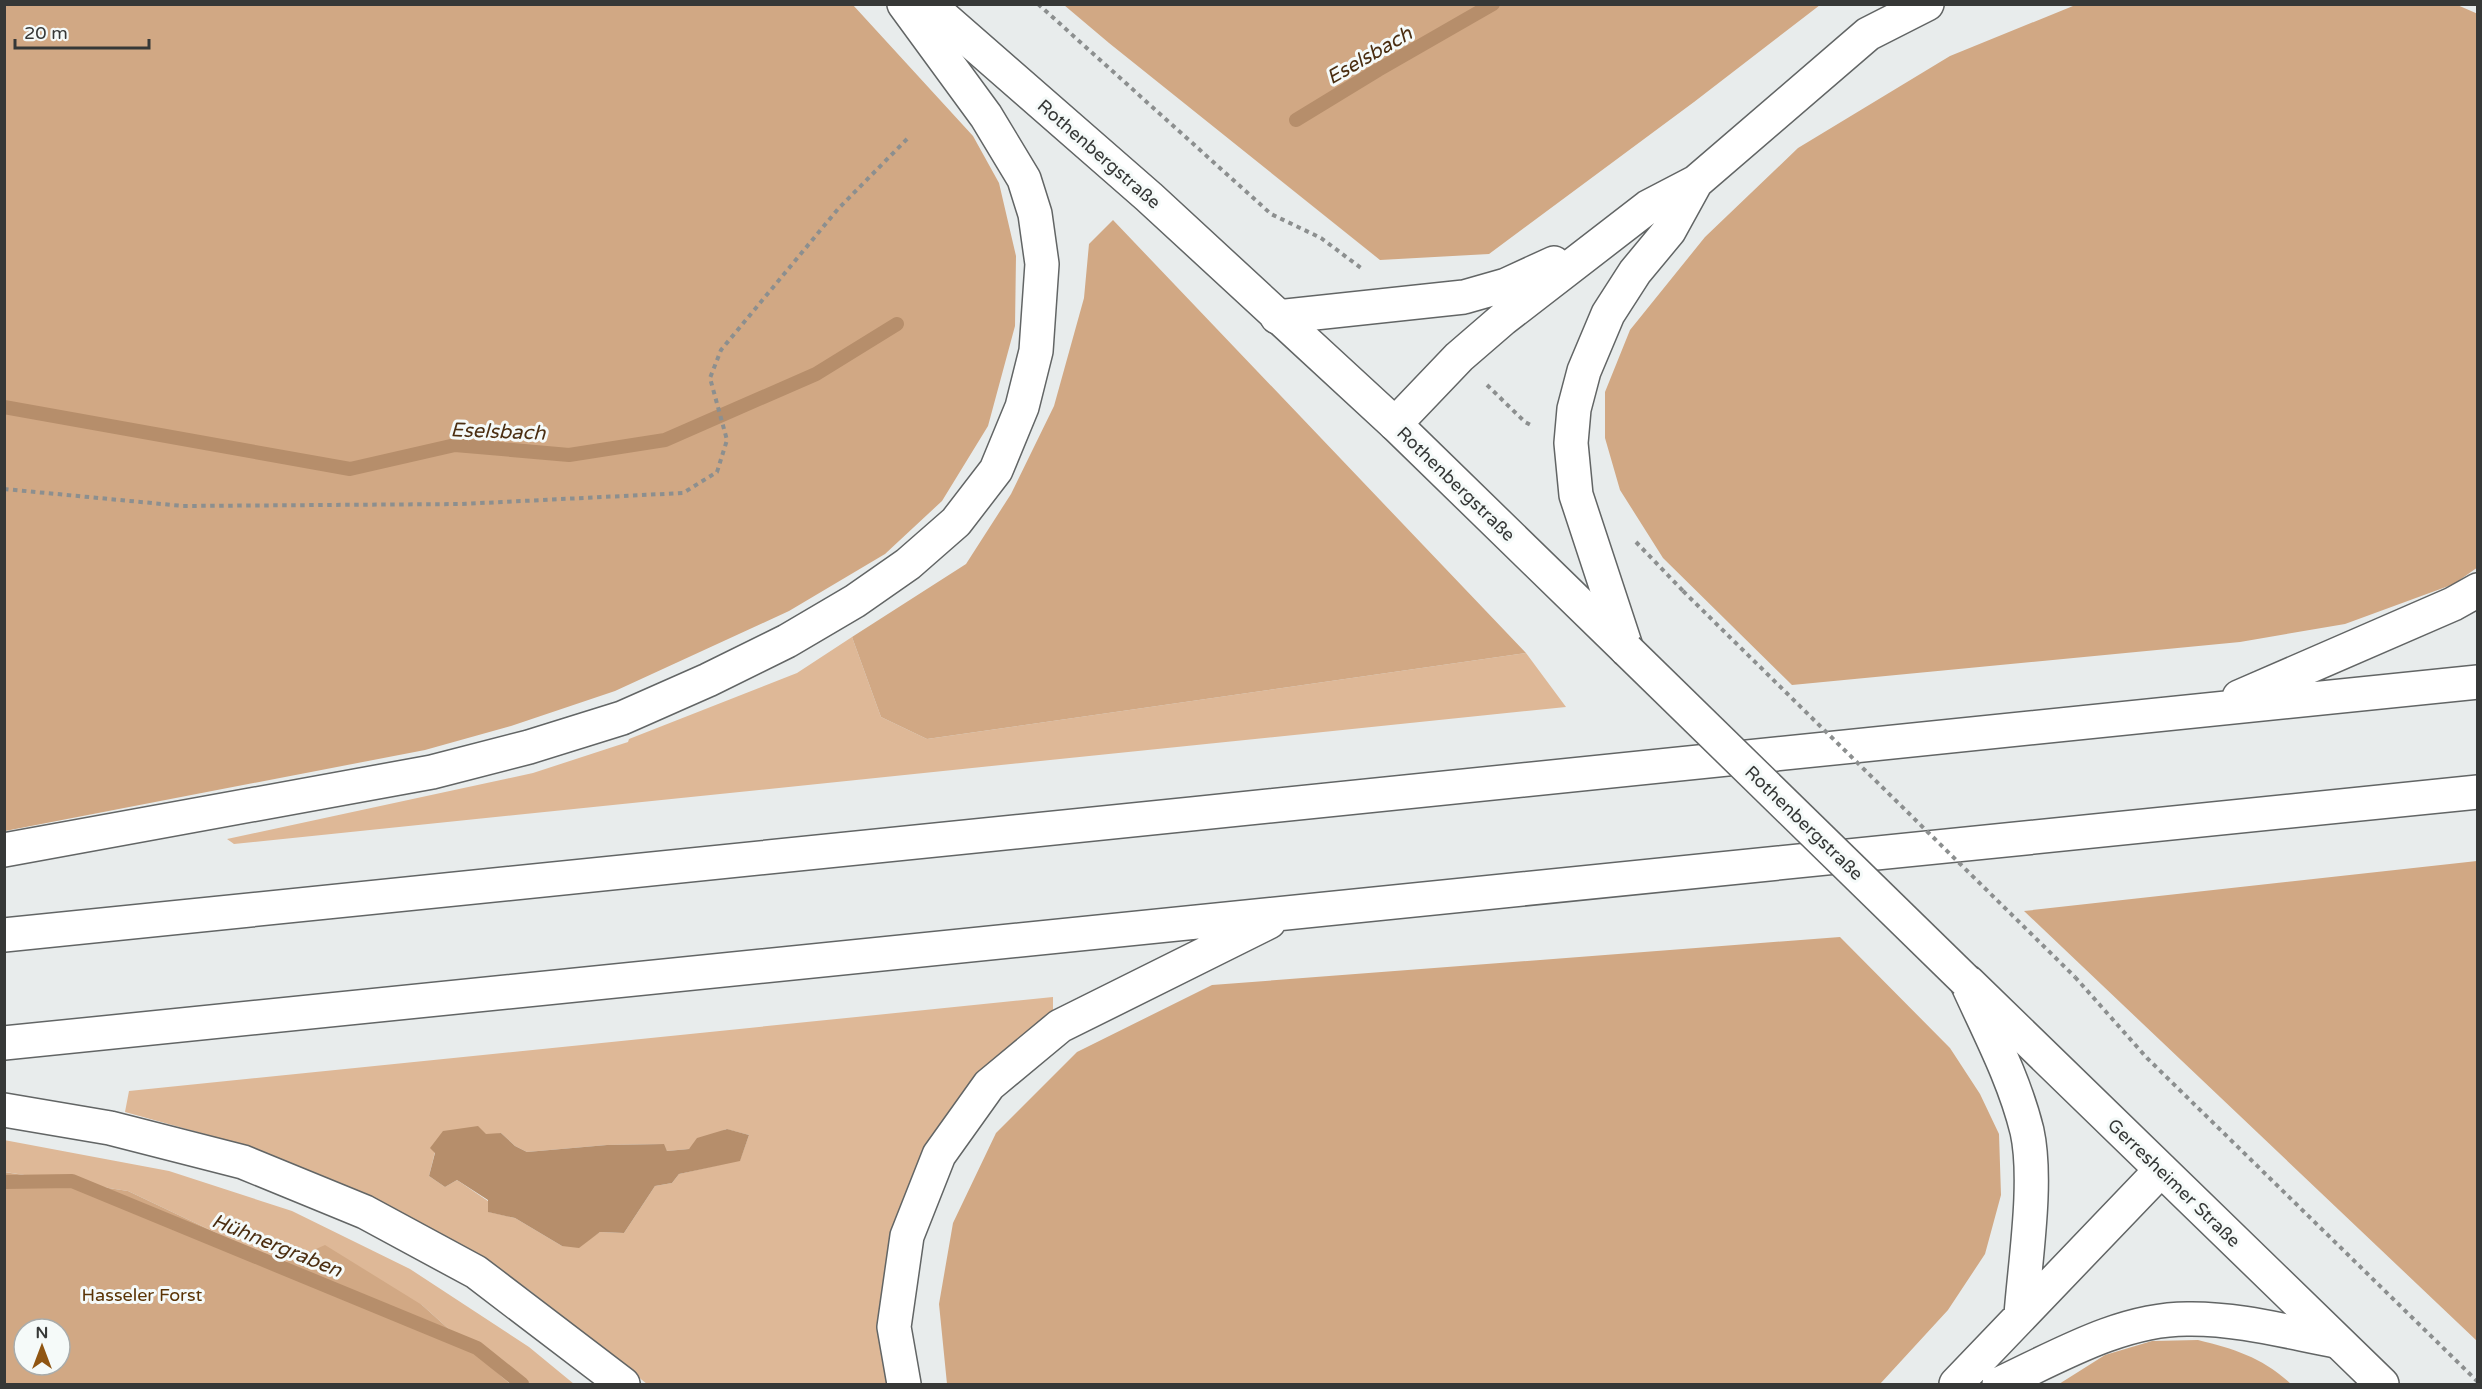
<svg xmlns="http://www.w3.org/2000/svg" width="2482" height="1389" font-family="'Varela Round',sans-serif">
  <rect width="100%" height="100%" fill="#e8ecec"/>
  <path fill="#deb897" fill-rule="evenodd" d="M852,637L881,717L927,739L1526,653L1566,707L234,844L227,839L533,773L628,742L629,739L797,673Z
    M1053,997V1014L949,1115L890,1384H647L528,1289L439,1235L332,1180L237,1143L125,1112L129,1091ZM726,1129L749,1135L740,1160L679,1174L672,1183L655,1186L624,1233L600,1232L591,1238L562,1246L515,1218L489,1212L488,1201L457,1180L445,1187L429,1176L435,1152L501,1133L515,1146L527,1152L607,1145L663,1144L667,1151L689,1149Z
    M4,1140L169,1171L292,1211L410,1269L529,1347L574,1384H510L422,1305L282,1264L128,1191L5,1172Z"/>
  <path fill="#d1a884" fill-rule="evenodd" d="M5,4L853,5L973,136L999,183L1016,256L1015,326L988,426L942,501L885,554L789,611L615,691L511,726L425,750L5,831Z
    M2455,4L2478,14V567L2454,584L2345,624L2240,642L1792,685L1663,558L1620,490L1605,438V392L1630,330L1705,237L1798,148L1950,56L2073,6Z
    M1064,5H1820L1694,102L1489,254L1380,260L1109,43Z
    M1113,220L1526,653L927,739L881,717L852,637L966,564L1011,494L1054,406L1084,298L1089,244Z
    M2477,861H2478L2477,1341L2024,911Z
    M1840,937L1950,1048L1980,1094L1999,1134L2001,1195L1985,1254L1948,1310L1880,1384H947L939,1304L953,1223L996,1133L1077,1052L1212,985Z
    M4,1172L128,1191L282,1264L325,1245L422,1305L510,1384H5ZM24,1329H60V1365H24Z
    M2198,1340C2235,1349 2263,1358 2291,1384H2059L2105,1355L2152,1341Z"/>
  <path fill="#b68e6b" d="M478,1126L486,1134L501,1133L515,1146L527,1152L607,1145L664,1144L667,1151L689,1149L697,1138L727,1129L749,1135L740,1161L679,1174L672,1183L655,1186L624,1233L600,1232L579,1248L562,1246L515,1218L488,1212V1200L457,1180L445,1187L429,1176L435,1153L430,1148L443,1131Z"/>
  <g fill="none" stroke-linecap="round" stroke-linejoin="round">
    <path stroke="#b68e6b" stroke-width="14" d="M1296,120L1378,70L1493,4
      M4,407L350,469L455,445L569,455L665,440L816,374L897,324
      M4,1182L72,1181L477,1348L522,1384"/>
    <defs>
      <path id="secondary" d="M928,4L1149,197L1395,424L1627,650
        M1968,982L2382,1384"/>
      <path id="highway" d="M1277,317L1464,297L1506,285L1554,263
        M1395,424L1459,357L1503,319L1648,207L1696,182L1868,34L1927,4
        M1627,650L1576,495L1571,443L1574,409L1584,371L1608,314L1635,272L1669,231L1696,182
        M2239,697L2453,604L2478,590
        M4,850L432,772L529,747L622,718L708,680L787,641L855,601L908,564L956,522L996,470L1022,407L1036,351L1042,264L1035,214L1024,179L986,116L904,4
        M4,935C829,850 1653,768 2478,682
        M1966,981C1988,1030 2014,1078 2027,1131C2038,1181 2025,1262 2021,1315
        M4,1043L2478,792
        M4,1110L110,1128L243,1162L365,1212L476,1272L623,1384
        M904,1384L894,1327L907,1236L939,1155L989,1085L1060,1026L1269,922
        M1956,1384L2161,1170
        M1999,1384C2057,1357 2121,1319 2187,1319C2237,1318 2288,1332 2336,1341"/>
    </defs>
    <use href="#secondary" stroke="#626565" stroke-width="36"/>
    <use href="#highway" stroke="#626565" stroke-width="36"/>
    <path stroke="#8c8f8f" stroke-width="4" stroke-dasharray="4.5 4.5" stroke-linecap="butt" d="M1038,4L1271,214L1321,238L1361,268
      M1487,385L1525,422L1533,426
      M4,489L183,506L462,504L683,493L717,472L727,440L710,378L721,350L838,209L908,138
      M1636,542L1683,591
      M2075,977L2147,1058L2478,1382"/>
    <use href="#secondary" stroke="#fff" stroke-width="33"/>
    <use href="#highway" stroke="#fff" stroke-width="33"/>
    <defs>
      <path id="secondary-bridge" d="M1627,650L1966,981"/>
    </defs>
    <use href="#secondary-bridge" stroke="#626565" stroke-width="36" stroke-linecap="butt"/>
    <path stroke="#8c8f8f" stroke-width="4" stroke-dasharray="4.5 4.5" stroke-linecap="butt" d="M1683,591L2075,977"/>
    <use href="#secondary-bridge" stroke="#fff" stroke-width="33"/>
  </g>
  <g text-anchor="middle" stroke-width="6" stroke-linejoin="round" paint-order="stroke">
    <g font-size="18" fill="#363837" stroke="#f5faf9">
      <text transform="translate(1099 154) rotate(41)" y="6">Rothenbergstraße</text>
      <text transform="translate(1456 484) rotate(44)" y="6">Rothenbergstraße</text>
      <text transform="translate(1804 823) rotate(44)" y="6">Rothenbergstraße</text>
      <text transform="translate(2174 1183) rotate(44)" y="6">Gerresheimer Straße</text>
    </g>
    <g font-size="18" fill="#5a3304" stroke="#f5faf9">
      <text x="142" y="1301">Hasseler Forst</text>
    </g>
    <g font-size="20" font-style="italic" fill="#4b2e11" stroke="#f5faf9">
      <text transform="translate(1369 55) rotate(-30)" y="7">Eselsbach</text>
      <text transform="translate(498 431) rotate(2)" y="7">Eselsbach</text>
      <text transform="translate(277 1245) rotate(22)" y="7">Hühnergraben</text>
    </g>
  </g>
  <rect width="2482" height="1389" fill="none" stroke="#363837" stroke-width="12"/>
  <g transform="translate(42 1347)"><circle r="28" fill="#f5faf9" stroke="#a9acab" stroke-width="1.5"/>
  <path d="M0-4.5L10 22L0 15L-10 22Z" fill="#905613"/>
  <text y="-9" font-size="16" font-weight="bold" text-anchor="middle" fill="#363837">N</text>
  </g>
  <path d="M15 39v9h134v-9" fill="none" stroke="#363837" stroke-width="3"/>
  <text x="24" y="39" font-size="18" fill="#363837" stroke="#f5faf9" stroke-width="4.5" paint-order="stroke">20 m</text>
</svg>
